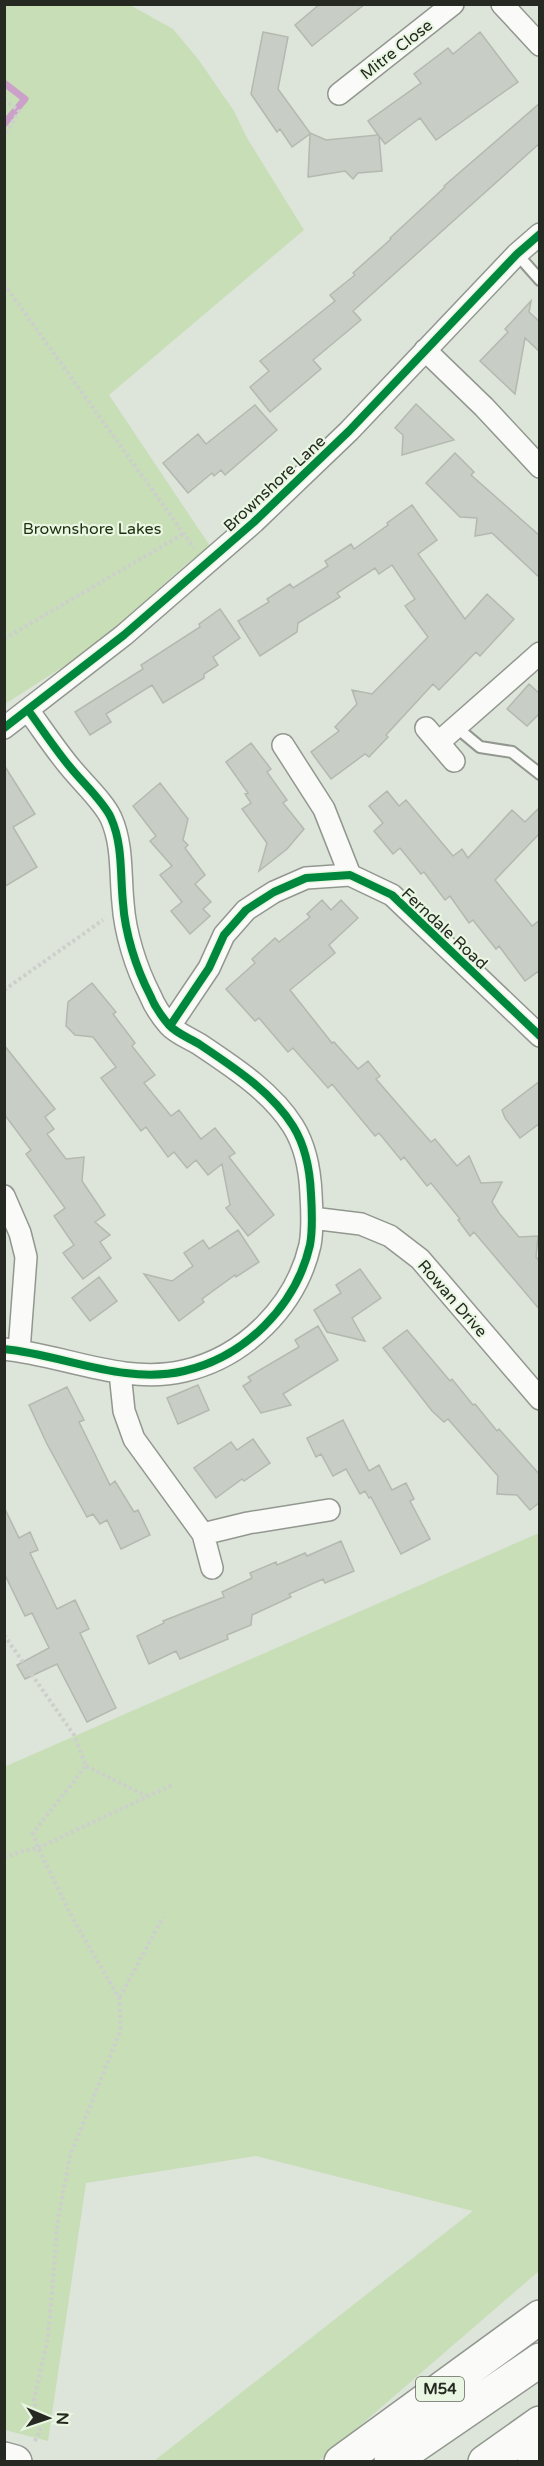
<svg xmlns="http://www.w3.org/2000/svg" width="544" height="2466" font-family="'Varela Round',sans-serif">
  <rect width="100%" height="100%" fill="#dde4d9"/>
  <path fill="#c7deb7" d="M5,5H130L173,29L198,59L234,111L247,138L304,230L109,395L210,546L184,566L94,647L5,704Z
    M539,1533V2271L319,2461H154L473,2211L256,2156L86,2183L48,2441L5,2430L4,1767Z"/>
  <g fill="none" stroke-linecap="round" stroke-linejoin="round">
    <path stroke="#cca1c9" stroke-width="7" d="M4,83L25,99L4,124"/>
  </g>
  <path fill="#c8cdc5" stroke="#b4b9b0" stroke-width="1.5" d="M320,4H365L312,46L295,25Z
    M263,32L288,37L278,89L310,133L326,140L378,135L368,121L421,83L414,74L448,48L453,54L480,32L518,82L436,140L420,118L385,144L379,136L382,171L358,173L353,179L345,171L308,177L310,134L292,147L280,129L277,132L251,94Z
    M540,103V143L353,311L361,320L313,360L321,369L270,412L250,387L269,371L260,361L335,301L330,295L355,275L353,273L391,239L390,238L445,187L444,186Z
    M531,301L529,312L540,322V352L525,338L515,394L480,361L508,332L505,329Z
    M416,404L454,440L402,455L403,435L395,428Z
    M255,405L277,430L225,475L221,470L214,476L212,473L188,493L163,463L198,434L206,444Z
    M455,453L474,472L471,475L540,536V578L492,533L475,536L477,518L460,517L426,483Z
    M412,505L437,540L418,554L465,619L487,594L514,619L480,656L476,652L439,690L433,684L386,735L388,737L369,757L365,754L331,779L311,752L339,731L335,727L357,704L352,690L372,694L428,637L405,606L415,599L392,565L379,574L375,568L337,593L340,597L298,623L297,632L260,656L238,621L269,602L267,599L290,584L293,588L328,566L325,561L351,544L354,549L388,525L387,523Z
    M220,609L240,638L213,657L218,665L204,674V678L163,703L152,685L106,714L111,722L90,735L75,712L143,669L141,665L200,627L199,624Z
    M529,684L540,694V713L527,726L507,709Z
    M251,743L271,769L267,772L287,800L283,803L304,829L287,849L259,871L267,843L242,809L251,803L245,794L248,793L226,762Z
    M4,765L35,814L13,827L37,867L4,887Z
    M160,783L188,819L183,840L188,845L185,848L205,875L195,884L211,902L203,909L210,916L190,934L171,911L182,902L160,875L172,866L150,841L156,836L133,806Z
    M387,791L399,806L406,800L453,856L462,849L468,858L512,810L525,822L540,807V833L495,880L532,926L540,920V970L525,981L499,946L496,949L473,920L469,923L450,896L445,900L424,872L421,874L400,848L393,854L374,831L383,823L369,806Z
    M322,900L331,910L341,900L358,918L329,945L335,953L290,990L332,1043L334,1042L358,1069L368,1061L380,1076L376,1079L408,1116L431,1142L435,1139L457,1166L469,1156L481,1183L502,1182L492,1202L499,1213L519,1237L538,1236L536,1257L540,1262V1310L474,1232L470,1236L458,1220L460,1219L431,1183L427,1186L404,1157L401,1160L379,1133L375,1136L332,1084L328,1088L293,1048L288,1052L259,1018L255,1021L226,989L255,963L252,959L275,938L279,942L310,917L307,914Z
    M92,983L116,1012L113,1014L135,1043L132,1046L155,1075L144,1083L171,1116L179,1110L201,1139L215,1128L235,1153L229,1157L274,1215L248,1236L226,1208L230,1205L222,1164L208,1175L196,1160L187,1168L174,1152L168,1157L146,1127L141,1131L101,1078L116,1067L93,1037L75,1035L66,1026L68,1002Z
    M4,1045L55,1109L45,1117L54,1129L47,1134L66,1159L84,1157L82,1181L105,1215L95,1222L110,1235L100,1242L111,1258L83,1279L63,1253L74,1245L54,1216L65,1208L26,1154L31,1150L4,1114Z
    M540,1081V1123L520,1138L505,1118L502,1110Z
    M238,1230L259,1262L236,1277L235,1275L202,1299L204,1302L179,1321L144,1274L172,1281L193,1266L184,1253L203,1240L209,1249Z
    M360,1269L381,1298L352,1318L365,1341L327,1332L314,1310L341,1293L336,1285Z
    M99,1277L117,1301L90,1321L72,1298Z
    M318,1326L338,1360L283,1394L291,1405L261,1413L243,1386L251,1381L248,1377L299,1347L295,1340Z
    M407,1330L450,1381L452,1379L473,1405L475,1404L497,1431L499,1429L540,1475V1502L530,1510L517,1495L497,1494L498,1476L448,1419L444,1422L432,1411L383,1348Z
    M198,1385L209,1410L178,1424L167,1398Z
    M67,1387L84,1420L79,1422L110,1485L115,1481L134,1512L138,1510L150,1535L121,1549L107,1520L100,1524L93,1514L87,1517L47,1444L29,1405Z
    M343,1420L369,1471L379,1465L392,1490L406,1483L414,1499L410,1501L430,1539L401,1554L371,1497L369,1498L365,1491L360,1494L346,1469L333,1476L321,1454L316,1457L307,1438Z
    M253,1439L270,1463L244,1481L242,1479L216,1498L194,1468L231,1442L237,1450Z
    M4,1507L19,1538L30,1532L38,1550L30,1553L57,1609L75,1600L89,1629L80,1633L116,1708L87,1722L57,1664L25,1679L17,1665L49,1648L32,1613L25,1616L4,1573Z
    M341,1541L354,1571L325,1583L323,1579L289,1594L291,1597L252,1615L251,1625L227,1635L228,1639L180,1659L176,1651L149,1664L137,1636L164,1623L163,1621L224,1597L222,1592L252,1578L250,1573L276,1562L277,1565L305,1553L307,1556Z"/>
  <g fill="none" stroke-linecap="round" stroke-linejoin="round">
    <defs>
      <path id="lane" d="M517,254L540,280
        M456,727L480,747L512,752L540,774"/>
      <path id="street" d="M502,4L540,45
        M339,94L453,4
        M425,350L484,407L540,467
        M4,728L124,635L254,522L349,431L517,254L540,234
        M426,728L454,761
        M439,742L540,653
        M283,745L324,809L350,875
        M170,1026L209,968L224,935L246,910L274,892L306,878L350,875L392,895L540,1036
        M4,1196L20,1233L26,1257L19,1351
        M312,1218L361,1224L390,1236L420,1259L540,1399
        M4,1349C64,1355 124,1385 184,1371C245,1357 296,1306 310,1245C313,1229 312,1210 311,1194C310,1170 306,1147 293,1126C271,1091 233,1067 199,1044C189,1038 176,1033 169,1025C162,1017 154,1005 150,995C136,968 125,933 123,903C120,874 123,845 111,818C104,802 82,782 70,767C55,749 42,729 28,710
        M120,1373L124,1411L134,1439L203,1534L212,1568
        M203,1534L248,1523L329,1510"/>
      <path id="primary" d="M4,2459L15,2462"/>
      <path id="highway" d="M341,2462L540,2317
        M391,2462L540,2360
        M485,2462L540,2423
        M534,2462L540,2458"/>
    </defs>
    <use href="#lane" stroke="#92988f" stroke-width="14"/>
    <use href="#street" stroke="#92988f" stroke-width="24"/>
    <use href="#primary" stroke="#92988f" stroke-width="36"/>
    <use href="#highway" stroke="#92988f" stroke-width="36"/>
    <path stroke="#cdcfcc" stroke-width="4" stroke-dasharray="3 3" stroke-linecap="butt" d="M4,99L19,111L4,137
      M4,284L194,548
      M4,639L183,534
      M4,990L103,920
      M4,1635L74,1735L86,1766L33,1833L38,1848L73,1919L119,1998L121,2029L70,2156L58,2219L48,2338L34,2399L40,2430L34,2443
      M86,1766L146,1796
      M4,1858L19,1852L38,1848L172,1785
      M120,1997L163,1917"/>
    <use href="#lane" stroke="#fafbf9" stroke-width="10"/>
    <use href="#street" stroke="#fafbf9" stroke-width="21"/>
    <use href="#primary" stroke="#fafbf9" stroke-width="33"/>
    <use href="#highway" stroke="#fafbf9" stroke-width="33"/>
    <defs>
      <path id="cycleway" d="M4,728L124,635L254,522L349,431L517,254L540,234
        M170,1026L209,968L224,935L246,910L274,892L306,878L350,875L392,895L540,1036
        M4,1349C64,1355 124,1385 184,1371C245,1357 296,1306 310,1245C313,1229 312,1210 311,1194C310,1170 306,1147 293,1126C271,1091 233,1067 199,1044C189,1038 176,1033 169,1025C162,1017 154,1005 150,995C136,968 125,933 123,903C120,874 123,845 111,818C104,802 82,782 70,767C55,749 42,729 28,710"/>
    </defs>
    <use href="#cycleway" stroke="#e9f6e1" stroke-width="11"/>
    <use href="#cycleway" stroke="#00873e" stroke-width="8"/>
  </g>
  <g text-anchor="middle" stroke-width="4.5" stroke-linejoin="round" paint-order="stroke">
    <rect fill="#e9f6e1" stroke="#60665b" stroke-width="1.5" x="416" y="2377" width="48" height="24" rx="4.5"/>
    <g font-size="15" font-weight="bold" fill="#252922">
      <text x="440" y="2394">M54</text>
    </g>
    <g font-size="16" fill="#252922" stroke="#e9f6e1">
      <text transform="translate(396 49) rotate(-38)" y="6">Mitre Close</text>
      <text transform="translate(274 483) rotate(-43)" y="6">Brownshore Lane</text>
      <text transform="translate(445 928) rotate(43)" y="6">Ferndale Road</text>
      <text transform="translate(453 1298) rotate(49)" y="6">Rowan Drive</text>
    </g>
    <g font-size="16" fill="#1e2f10" stroke="#e9f6e1">
      <text x="92" y="534">Brownshore Lakes</text>
    </g>
  </g>
  <rect width="544" height="2466" fill="none" stroke="#252922" stroke-width="12"/>
  <g transform="translate(48 2418) rotate(92)" stroke="#e9f6e1" stroke-width="4.5" paint-order="stroke">
  <path d="M0-4.5L10 22L0 15L-10 22Z" fill="#252922"/>
  <text y="-9" font-size="16" font-weight="bold" text-anchor="middle" fill="#252922">N</text>
  </g>
</svg>
